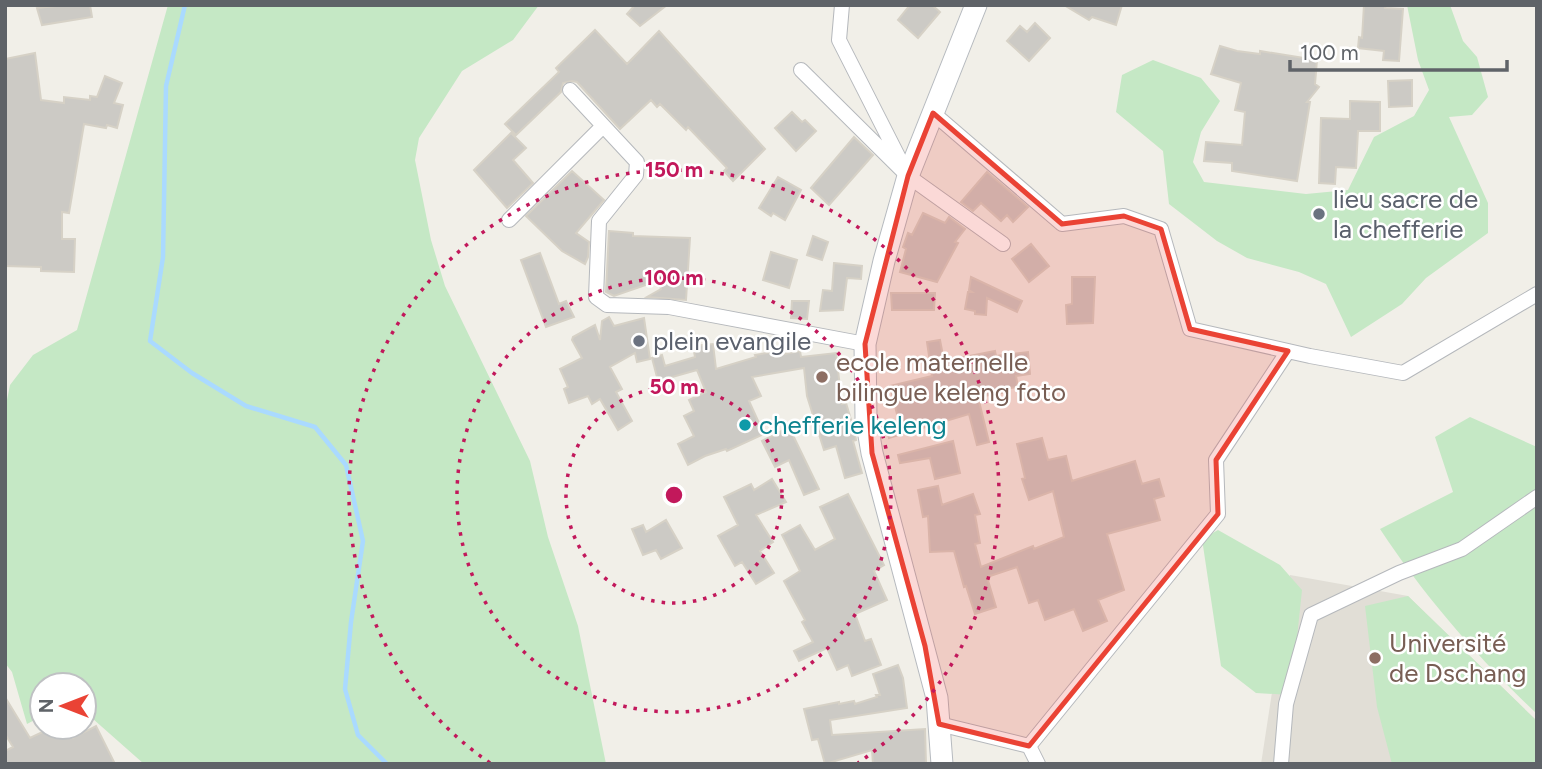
<svg xmlns="http://www.w3.org/2000/svg" width="1542" height="769" font-family="Figtree,sans-serif">
  <rect width="100%" height="100%" fill="#f1efe8"/>
  <path fill="#e1ded6" d="M1290,575L1408,596L1537,721V764H1261Z"/>
  <path fill="#c5e8c5" d="M168,5H539L513,40L462,71L419,138L415,160L431,240L445,286L530,461L548,537L578,626L606,764H144L84,711V685H42V716L27,724L12,672L5,663V410L10,385L33,355L77,330Z
    M1407,5H1450L1463,41L1477,57L1488,97L1472,115L1449,117L1488,203V233L1426,278L1402,304L1351,337L1326,284L1299,272L1247,258L1217,241L1169,204L1163,151L1116,112L1122,75L1153,60L1201,78L1220,101L1201,132L1193,162L1204,182L1306,194L1348,190L1374,137L1414,116L1429,90L1418,60Z
    M1470,417L1537,447V714C1479,659 1424,596 1380,529L1453,492L1435,437Z
    M1218,530L1280,565L1302,590L1291,695L1256,693L1221,666L1202,539Z
    M1408,596L1537,721V764H1392L1377,707L1365,606Z"/>
  <g fill="none" stroke-linecap="round" stroke-linejoin="round">
    <path stroke="#aadaff" stroke-width="4.5" d="M185,5L166,86L163,257L150,341L192,373L246,406L315,427L346,465L363,541L351,622L345,689L358,735L387,764"/>
  </g>
  <path fill="#cccac5" stroke="#d6d1c6" stroke-width="2" d="M66,5H90L92,17L42,25L37,8Z
    M635,5H667L640,26L627,14Z
    M910,5H932L940,12L918,38L898,20Z
    M1064,5H1122L1116,25L1092,17L1089,20Z
    M1364,5H1386L1385,8L1403,9L1399,61L1383,60L1384,51L1358,48L1359,37L1362,38Z
    M1035,23L1050,38L1029,61L1007,41L1020,26L1027,32Z
    M595,30L627,64L659,31L765,149L733,181L724,171L727,168L688,127L686,130L660,104L657,107L651,100L620,129L577,82L572,81L563,83L561,92L516,135L505,124L559,72L556,68Z
    M1220,46L1237,51L1260,54V51L1317,60L1315,84L1319,87L1307,102H1310L1297,181L1232,171V163L1204,161L1206,142L1242,145L1245,112L1235,110L1241,83L1211,74Z
    M35,53L41,100L64,103V97L90,100V96L97,97L105,76L122,83L114,103L123,105L117,128L107,125L106,128L84,124L69,213L62,212V239H75L74,272L41,271V267L5,266V59Z
    M1412,80V106L1389,107L1388,81Z
    M1350,101L1380,102V131H1358L1356,168L1336,167L1335,184L1319,183L1321,118L1350,119Z
    M792,112L802,122L805,120L816,131L796,151L775,128Z
    M511,133L526,148L513,160L533,183L507,208L474,170Z
    M854,137L873,155L829,205L811,188Z
    M572,171L604,200L576,233L589,242L588,257L585,264L562,251L526,216Z
    M987,172L1028,207L1013,222L1007,215L1001,221L981,203L973,211L961,202Z
    M778,177L801,190L785,220L773,213L771,216L759,208Z
    M923,213L945,223L949,217L965,229L955,242L958,243L937,282L900,272L906,249L903,247L908,233L912,235Z
    M609,231L633,233V236L690,238L686,300L647,297L661,289L657,281L614,296L606,292Z
    M813,236L828,242L822,260L807,255Z
    M1031,244L1049,266L1029,282L1012,259Z
    M771,252L797,260L789,288L763,280Z
    M540,253L559,304L566,301L574,317L546,327L521,260Z
    M834,263L862,266L861,279L847,278L843,310L820,311L823,290L832,291Z
    M971,277L1022,301L1017,312L987,298L986,315L975,314V311L965,309L968,292H972L969,290Z
    M1072,277H1095L1093,323L1067,324L1066,305L1072,304Z
    M891,293H935L934,310H892Z
    M792,301H809L807,319L791,318Z
    M609,317L614,326L644,318L650,359L637,362L635,353L610,367L622,389L616,392L632,421L618,430L600,399L592,404L588,396L569,403L564,389L568,387L560,369L582,358L572,340L573,337L595,325L600,340L602,321Z
    M940,340L944,361L995,351L996,356L1028,352L1030,374L1016,376L1018,387L1002,389V393L978,397L989,442L977,445L969,414L889,438L886,424L899,422L890,386L932,376L927,342Z
    M713,344L716,369L756,357L755,355L778,351L779,355L800,351L801,357L836,353L842,404L846,403L855,433L856,440L853,441L862,473L845,478L836,446L824,450L807,396L804,368L752,377L761,396L749,401L764,434L727,451L726,449L705,456L688,465L678,444L694,436L684,416L694,411L689,400L706,392L697,370L658,381L652,358L662,355L665,366L695,357L693,346Z
    M789,427L819,489L804,495L789,460L775,467L762,441Z
    M1042,438L1048,460L1066,456L1072,481L1135,461L1142,484L1159,479L1164,496L1154,499L1160,520L1107,534L1124,590L1098,600L1107,621L1083,631L1074,609L1045,620L1038,600L1029,603L1017,567L987,577L996,607L975,614L966,586L964,587L954,551L930,552L928,516L923,517L918,490L938,486L942,505L973,494L980,514L975,515L980,543L975,544L981,567L1033,546L1034,549L1064,537L1053,491L1029,500L1022,479L1025,478L1017,444Z
    M953,441L960,473L935,479L930,458L900,463L898,455Z
    M772,479L786,502L756,515L773,542L760,551L774,573L756,584L742,562L735,566L718,536L738,525L724,497L751,484L754,490Z
    M848,494L884,565L874,571L887,600L855,614L865,641L871,639L881,665L852,676L848,665L837,670L827,648L799,661L794,651L813,642L802,622L805,620L784,581L800,571L782,535L800,525L815,550L835,539L820,507Z
    M666,520L682,548L661,559L656,550L643,555L632,529L643,525L646,532Z
    M898,665L903,678L907,708L830,720L832,735L925,729L926,764H873L872,750L825,764L818,739L812,740L804,709L839,702V704L854,701L855,704L877,697L876,695H880L873,674Z
    M5,697L30,738L53,727H68L73,738L96,726L115,764H5V751L13,747L5,734Z"/>
  <g fill="none" stroke-linecap="round" stroke-linejoin="round">
    <defs>
      <path id="minor" d="M842,5L839,40L903,166
        M801,70L908,176L1003,244
        M570,90L637,162L636,175L599,221L596,297L607,305L669,307L865,344
        M933,113L1062,224L1124,216L1161,229L1190,329L1310,356L1403,373L1537,294
        M509,220L603,126
        M939,724L1029,746L1218,514L1216,460L1288,351
        M1029,746L1038,764
        M1281,764L1286,704L1311,615L1399,573L1462,549L1537,497"/>
      <path id="secondary" d="M942,764L937,698L872,453L866,418L865,344L884,261L908,176L976,5"/>
    </defs>
    <use href="#minor" stroke="#b5b8bc" stroke-width="16"/>
    <use href="#secondary" stroke="#b6babf" stroke-width="23"/>
    <use href="#minor" stroke="#fff" stroke-width="14"/>
    <use href="#secondary" stroke="#fff" stroke-width="21"/>
  </g>
  <path fill="#ea4335" fill-opacity="0.2" stroke="#ea4335" stroke-width="5" stroke-linejoin="round" d="M933,113L1062,224L1124,216L1161,229L1190,329L1288,351L1216,460L1218,514L1029,746L939,724L925,646L872,453L865,344L908,176Z"/>
  <g fill="none" stroke="#c2185b" stroke-width="3.5" stroke-dasharray="3.5 7">
    <circle cx="674" cy="495" r="108"/>
    <circle cx="674" cy="495" r="217"/>
    <path d="M490 763A325 325 0 1 1 858 763"/>
  </g>
  <g fill="#6b7280" stroke="#fff" stroke-width="2.5">
    <circle cx="1319" cy="214" r="7"/>
    <circle cx="639" cy="341" r="7"/>
  </g>
  <g fill="#8d6e63" stroke="#fff" stroke-width="2.5">
    <circle cx="822" cy="377" r="7"/>
    <circle cx="1375" cy="658" r="7"/>
  </g>
  <circle fill="#0f9aa8" stroke="#fff" stroke-width="2.5" cx="745" cy="425" r="7"/>
  <g text-anchor="middle" stroke-width="5" stroke-linejoin="round" paint-order="stroke">
    <g font-size="26" fill="#5b616d" stroke="#fff" text-anchor="start">
      <text x="1333" y="208">lieu sacre de<tspan x="1333" dy="30">la chefferie</tspan></text>
      <text x="653" y="350">plein evangile</text>
    </g>
    <g font-size="26" fill="#785e54" stroke="#fff" text-anchor="start">
      <text x="836" y="371">ecole maternelle<tspan x="836" dy="30">bilingue keleng foto</tspan></text>
      <text x="1389" y="652">Université<tspan x="1389" dy="30">de Dschang</tspan></text>
    </g>
    <g font-size="26" fill="#0d838f" stroke="#fff" text-anchor="start">
      <text x="759" y="434">chefferie keleng</text>
    </g>
  </g>
  <circle cx="674" cy="495" r="10" fill="#c2185b" stroke="#fff" stroke-width="3.5"/>
  <g font-size="21" text-anchor="middle" font-weight="bold" fill="#c2185b" stroke="#fff" stroke-width="5" stroke-linejoin="round" paint-order="stroke">
    <text x="674" y="177">150 m</text>
    <text x="674" y="285">100 m</text>
    <text x="674" y="394">50 m</text>
  </g>
  <rect width="1542" height="769" fill="none" stroke="#5f6368" stroke-width="14"/>
  <g transform="translate(63 706) rotate(270)"><circle r="33" fill="#ffffff" stroke="#bfc1c3" stroke-width="2"/>
  <path d="M0-5L12 26L0 18L-12 26Z" fill="#ea4335"/>
  <text y="-10" font-size="19" font-weight="bold" text-anchor="middle" fill="#5f6368">N</text>
  </g>
  <path d="M1290 60v10h217v-10" fill="none" stroke="#5f6368" stroke-width="3.5"/>
  <text x="1300" y="60" font-size="21" fill="#5f6368" stroke="#ffffff" stroke-width="5" paint-order="stroke">100 m</text>
</svg>
